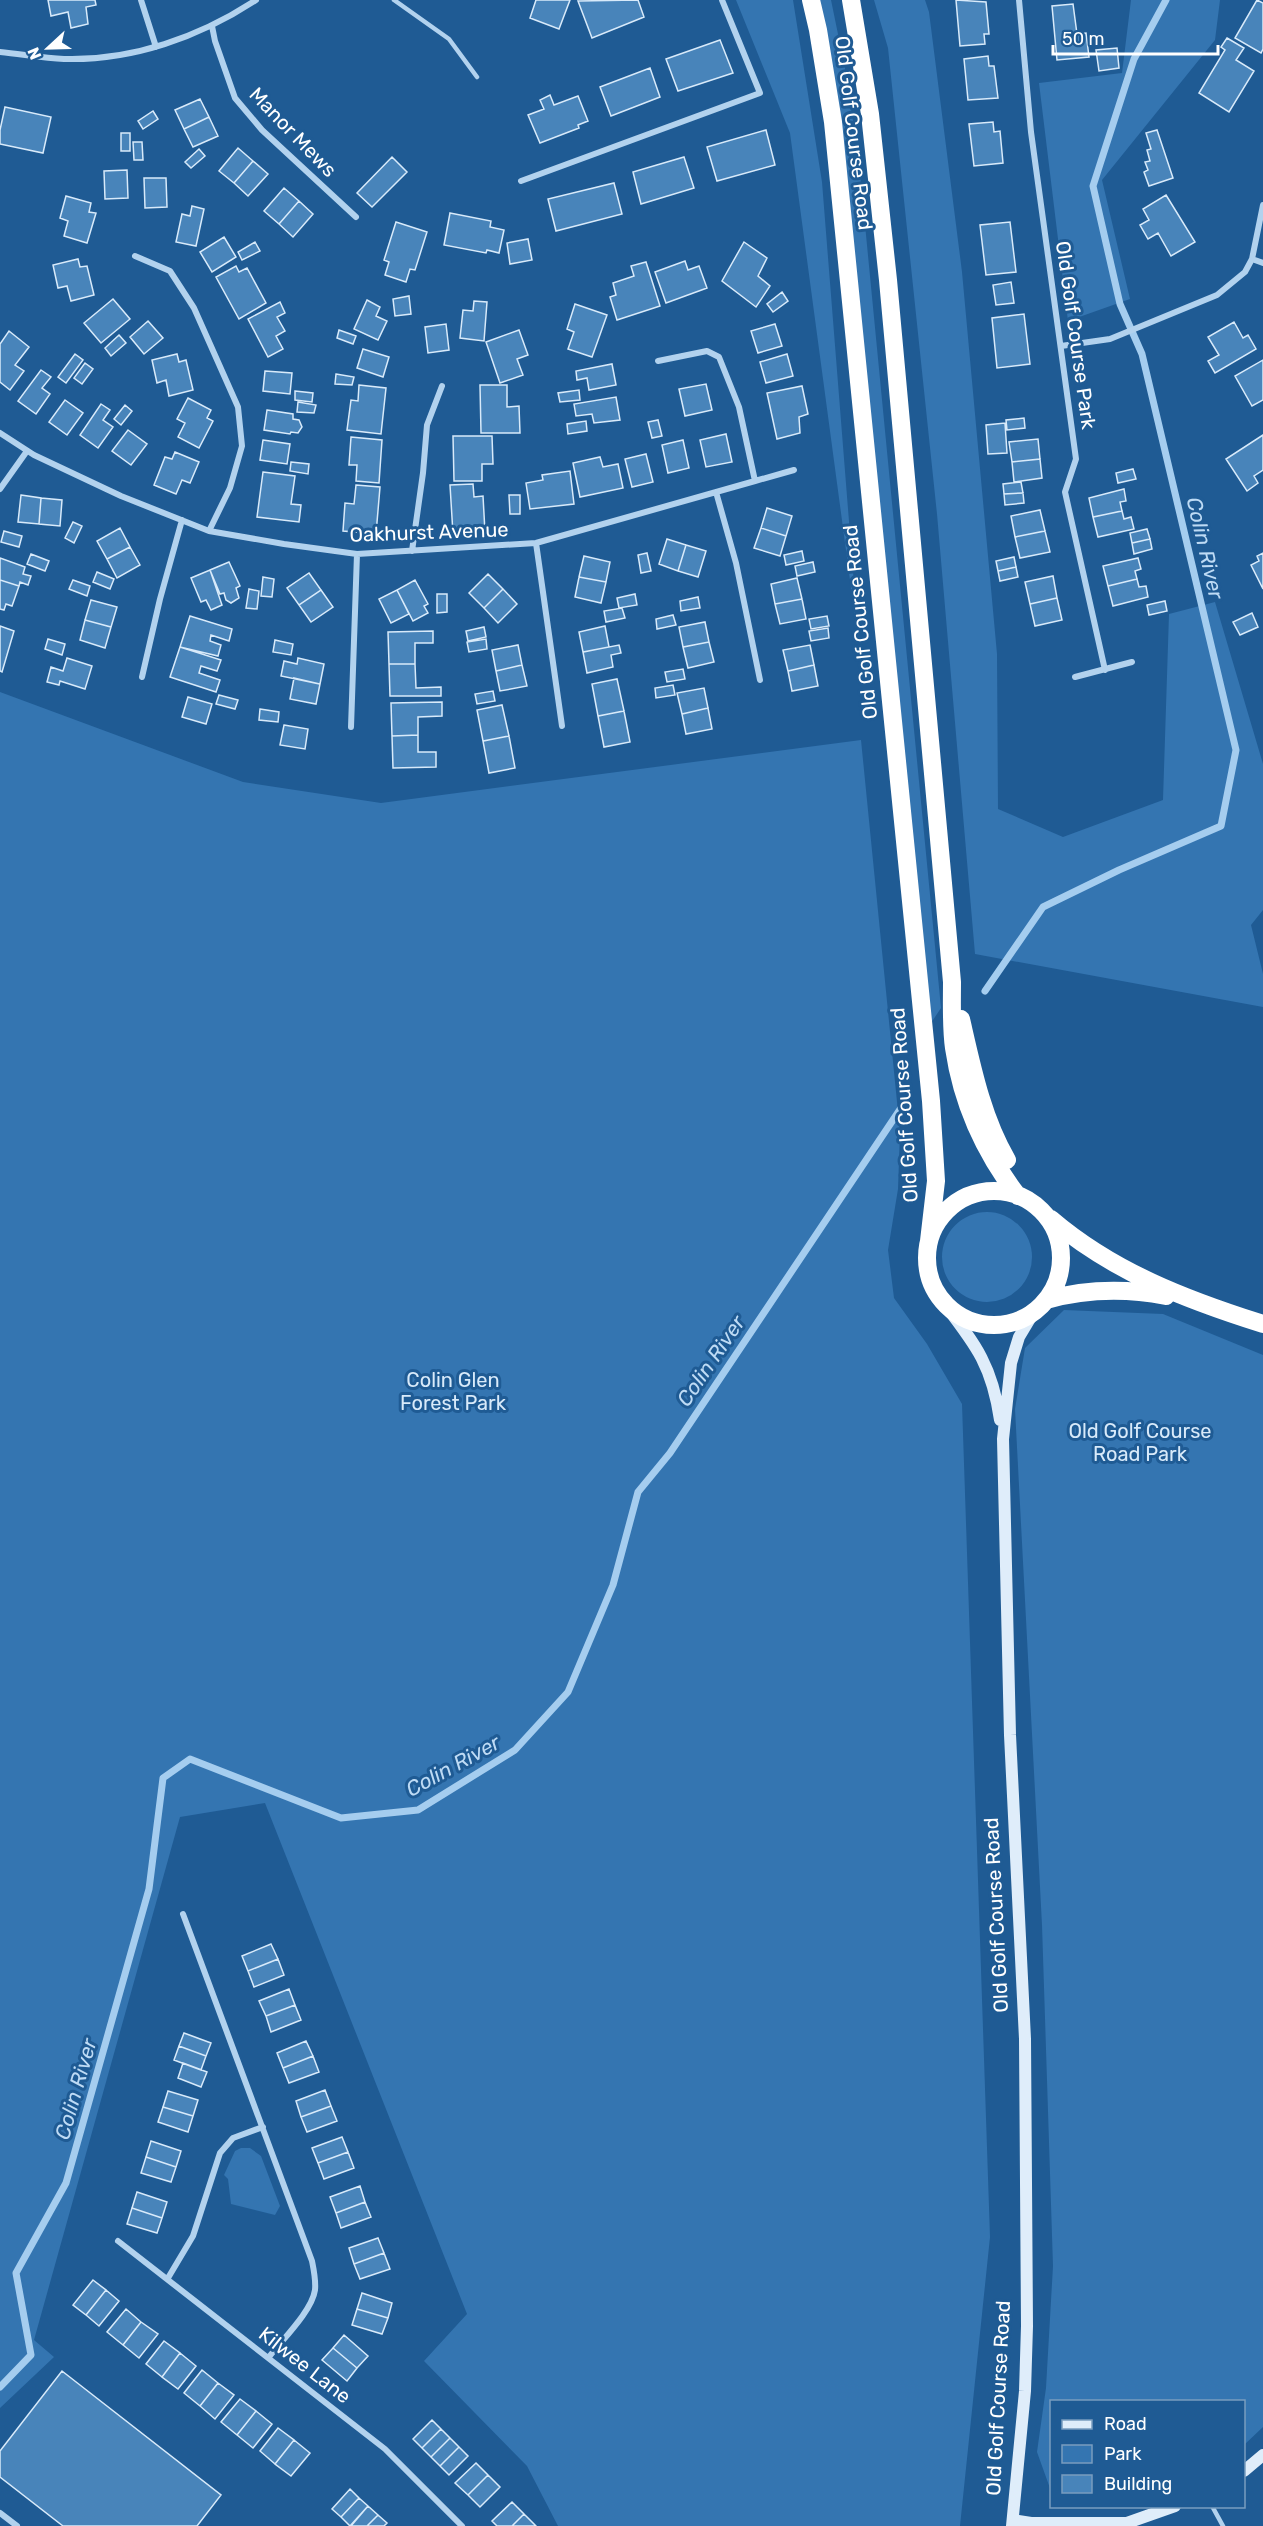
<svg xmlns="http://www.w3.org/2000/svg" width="1263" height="2526" font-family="Rubik,sans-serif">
  <rect width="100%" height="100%" fill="#1f5b94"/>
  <path fill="#3475b1" d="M736,0H793L822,182L859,647L790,133Z
    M817,0H831L847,78L860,173L941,1008L931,1023Z
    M874,0H925L929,12L962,272L997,654L998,809L1063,837L1163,800L1169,614L1215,602L1263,764V910L1251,925L1263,974V1007L975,954L937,514L888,48Z
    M1131,0H1220L1215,40L1102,180L1130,299L1068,321L1039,83L1122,73Z
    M0,692L243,782L381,803L861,740L900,1132L898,1189L888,1250L894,1298L927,1344L962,1404L990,2237L960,2526H558L527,2466L424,2361L467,2314L265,1803L180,1817L34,2340L54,2357L0,2408Z
    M942 1257a45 45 0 1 1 90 0a45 45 0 1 1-90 0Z
    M1064,1310L1163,1314L1263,1355V2427L1244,2445V2402H1052L1051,2491L1037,2452L1046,2388L1053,2266L1042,1925L1015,1409L1025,1348Z
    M241,2148H250L261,2156L280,2206L275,2215L231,2204L228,2179L224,2175L235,2151Z"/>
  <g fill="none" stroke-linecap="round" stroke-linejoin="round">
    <path stroke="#a5cdef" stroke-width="7" d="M985,991L1043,907L1119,870L1221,826L1236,750L1142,354L1120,304L1093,186L1134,59L1166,0
      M0,2387L31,2355L16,2273L66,2183L149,1889L163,1778L190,1759L341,1818L418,1810L515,1750L568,1692L613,1585L638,1492L670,1453L905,1102"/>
  </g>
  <path fill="#4884ba" stroke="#d8eafa" stroke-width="1.5" d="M48,0H95L96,5L86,7L88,24L71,28L68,12L51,16Z
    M536,0H570L559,29L530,18Z
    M638,0L644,17L592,38L578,1Z
    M956,0L986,2L989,34H984L985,44L960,46Z
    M1257,0L1263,3V49L1261,53L1235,38Z
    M1073,4L1077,34L1086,33L1089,57L1057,60L1052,6Z
    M1227,38L1244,48L1236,60L1254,71L1229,112L1199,93L1225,50L1221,47Z
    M720,40L733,73L678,91L666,59Z
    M1117,48L1119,68L1099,71L1096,50Z
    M988,56L989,66H994L998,98L968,100L964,59Z
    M650,68L660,97L611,116L600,87Z
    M550,95L554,105L578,96L588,121L578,125L579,128L540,143L528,115L544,109L540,100Z
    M200,99L209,117L184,129L175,110Z
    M5,107L51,117L43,153L0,144V130Z
    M153,111L158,119L143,129L138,121Z
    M209,117L218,136L193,147L184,129Z
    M993,122L994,132L1000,131L1003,163L974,166L969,124Z
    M766,130L775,165L717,181L707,147Z
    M1157,130L1173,178L1149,186L1144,172L1148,170L1145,162L1150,161L1147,150L1151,149L1146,133Z
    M121,133H130V151H121Z
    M133,142H142L143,160H134Z
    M238,148L253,161L234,183L219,171Z
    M199,149L205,156L191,168L185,162Z
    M392,157L407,172L372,207L357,193Z
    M684,157L694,188L641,204L633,172Z
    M253,161L268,174L248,196L234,183Z
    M127,170L128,198L105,199L104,171Z
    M144,178H166L167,207L145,208Z
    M614,183L622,214L556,231L548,199Z
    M284,188L299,201L279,224L264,211Z
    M1166,195L1195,242L1171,256L1158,233L1148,239L1140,225L1149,220L1143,209Z
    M66,196L91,203L89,212L96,213L87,243L64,236L68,221L60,218Z
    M299,201L313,214L293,237L279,224Z
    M192,206L204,209L196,246L176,242L182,214L190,216Z
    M450,213L491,221L490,227L504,230L499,253L487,250L486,253L444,245Z
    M396,222L427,232L415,270L410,269L406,282L385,275L389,262L384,260Z
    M1010,222L1016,272L986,275L980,225Z
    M224,237L236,257L212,272L200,252Z
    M528,239L532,260L510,264L507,243Z
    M255,242L260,251L242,260L238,252Z
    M744,242L767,258L758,276L770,286L756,307L722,281Z
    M78,259L80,267L87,266L94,295L71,301L67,286L58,288L53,265Z
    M685,261L688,270L699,266L707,288L666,303L655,272Z
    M646,262L660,306L617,320L610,297L616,295L613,283L634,276L631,266Z
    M236,266L239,272L247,268L266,303L239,319L216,277Z
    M1011,282L1014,303L996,305L993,285Z
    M782,292L788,301L773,312L767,304Z
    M409,296L411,314L395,316L393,299Z
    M113,299L130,319L101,343L84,323Z
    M367,300L380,307L376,316L387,321L378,340L354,329Z
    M474,301L487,302L484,341L460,338L463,310L473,311Z
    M280,302L285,313L277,317L285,331L276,336L283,349L268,357L248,319Z
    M575,304L607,315L592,357L568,349L574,332L567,329Z
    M1024,314L1030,364L997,368L992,318Z
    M148,321L163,338L144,354L130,337Z
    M1234,322L1243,338L1248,335L1256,349L1215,373L1208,361L1219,355L1208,337Z
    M446,324L449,350L428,353L425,327Z
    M775,324L782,346L758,353L751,331Z
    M339,330L356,336L353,344L337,338Z
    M519,330L528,355L517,359L523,375L500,383L486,342Z
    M9,331L29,347L15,365L24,371L10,390L0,382V344Z
    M119,335L126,343L111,356L105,348Z
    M363,349L389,357L383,377L357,368Z
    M75,354L83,360L66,383L58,377Z
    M177,354L179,362L186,360L193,390L169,396L166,380L157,383L152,360Z
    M787,354L793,376L766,383L760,362Z
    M1263,360V400L1252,406L1235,376Z
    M85,363L93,369L82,384L74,378Z
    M612,364L616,385L589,390L587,378L577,380L576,371Z
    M41,370L51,377L42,388L50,394L36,414L18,401Z
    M265,371L292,373L290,394L263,391Z
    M336,374L354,377L352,385L335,384Z
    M706,384L712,410L685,416L679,389Z
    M359,385L386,388L381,434L347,430L351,400L358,401Z
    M480,385H507V407L519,406L520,433H481Z
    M802,386L808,414L799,417L800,433L777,439L767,393Z
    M579,390L580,400L560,402L558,393Z
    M295,391L313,393L312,402L295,400Z
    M616,397L620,420L594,423L592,414L576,416L574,404Z
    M188,398L211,410L207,418L213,421L199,448L178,437L185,423L177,419Z
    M65,400L83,413L67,435L49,422Z
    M298,402L316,405L314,413L297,412Z
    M101,404L110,410L103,420L113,427L98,448L80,435Z
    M125,405L132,411L121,425L114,419Z
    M267,410L293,414V419L299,420L302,427L298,433L291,432L290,434L264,430Z
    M1024,418L1025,428L1007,430L1006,420Z
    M658,420L662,436L652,438L648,422Z
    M586,421L587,431L568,434L567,424Z
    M1005,423L1007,453L988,454L986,425Z
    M128,430L147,444L131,465L112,451Z
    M726,434L732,462L706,467L700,440Z
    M1263,435V470L1254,476L1258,483L1247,491L1226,459Z
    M453,436H492L493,464H482V481H454Z
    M351,437L382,440L379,483L356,481L357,465H349Z
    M1038,439L1040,459L1012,462L1009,442Z
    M263,440L290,444L287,464L260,460Z
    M683,440L689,468L668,473L662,445Z
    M175,452L199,462L190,483L182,480L176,494L154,485L165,457L172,459Z
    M646,454L653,482L632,487L625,459Z
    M600,457L603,467L618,464L623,488L580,497L573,463Z
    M1040,459L1042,478L1014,482L1012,462Z
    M291,462L309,464L308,474L290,471Z
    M1133,469L1136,479L1118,483L1116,473Z
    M570,471L574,504L530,509L526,483L543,480L542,475Z
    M263,472L295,476L291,504L301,505L299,522L257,517Z
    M1021,482L1023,493L1004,494L1003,484Z
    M473,484L474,497L483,496L485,532L453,534L450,485Z
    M356,485L380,487L376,534L343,531L345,503L354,504Z
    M1124,489L1126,501L1120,502L1122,511L1093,517L1089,498Z
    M1023,493L1024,503L1005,505L1004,494Z
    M21,495L41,498L39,524L18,522Z
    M509,495H520V514H510Z
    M41,498L62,500L60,526L39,524Z
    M767,508L792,516L786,536L761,528Z
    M1040,510L1045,531L1015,537L1011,516Z
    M1122,511L1124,519L1131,517L1134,529L1098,537L1093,517Z
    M73,522L82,526L74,543L65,538Z
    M120,528L130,547L107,559L97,541Z
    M761,528L786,536L780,556L754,548Z
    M1147,529L1150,539L1132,543L1130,533Z
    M4,531L22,536L19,547L1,542Z
    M1045,531L1050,552L1020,558L1015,537Z
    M667,539L686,545L678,571L659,564Z
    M1150,539L1152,549L1134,554L1132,543Z
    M686,545L706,551L698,577L678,571Z
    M130,547L140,565L117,578L107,559Z
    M802,551L804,561L786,565L784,555Z
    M647,553L651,571L641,573L638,555Z
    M1263,553V589L1251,565L1259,561L1257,556Z
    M31,554L49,561L45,571L27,564Z
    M584,556L610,562L606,582L579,577Z
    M1014,557L1016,567L998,571L996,561Z
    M0,558L25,567L23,574L31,576L28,585L20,582L19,586L0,580Z
    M1138,558L1141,569L1135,571L1137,579L1108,586L1103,566Z
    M229,562L240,586L236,588L239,598L231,603L226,600L224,593L220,594L210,570Z
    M813,562L815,572L797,576L795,566Z
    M1016,567L1018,577L1000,581L998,571Z
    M210,570L222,605L211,610L206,600L201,602L191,578Z
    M97,572L114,579L110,589L93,582Z
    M309,573L321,590L299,605L287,588Z
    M488,574L503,589L484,608L469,593Z
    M1053,576L1057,598L1030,604L1025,582Z
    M263,577L274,579L272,597L261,596Z
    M579,577L606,582L601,603L575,597Z
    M797,578L802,599L775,604L771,584Z
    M1137,579L1139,587L1146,586L1148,597L1113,606L1108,586Z
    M0,580L19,586L12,606L6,604L4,610L0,609Z
    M73,580L90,586L87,596L69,589Z
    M415,580L428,604L424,606L428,613L413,621L397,590Z
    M249,589L259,591L257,609L246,608Z
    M503,589L517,604L498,623L484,608Z
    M321,590L333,607L311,622L299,605Z
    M397,590L409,614L391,623L379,599Z
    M437,594H447V612L437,613Z
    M635,594L637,605L619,608L617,598Z
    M698,597L700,608L681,611L680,601Z
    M1057,598L1062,620L1035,626L1030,604Z
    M802,599L806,619L780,624L775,604Z
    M91,600L117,607L111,627L85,620Z
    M1165,601L1167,611L1149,615L1147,605Z
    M622,608L625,618L606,622L604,611Z
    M1252,613L1258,627L1240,635L1233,622Z
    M673,615L676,625L657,629L656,619Z
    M190,616L232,629L229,641L211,635L210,641L221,645L218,656L180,647Z
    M827,616L829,626L811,629L809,619Z
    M85,620L111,627L105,648L80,640Z
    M705,622L709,642L683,647L679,627Z
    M0,626L14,631L2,672L0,671Z
    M605,626L609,647L583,652L579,632Z
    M484,627L486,637L468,641L466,631Z
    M828,628L829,638L811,641L809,631Z
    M433,631V643H415V664H389L388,632Z
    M48,639L65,644L62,655L45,649Z
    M486,639L487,649L469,652L467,642Z
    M275,640L293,644L291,655L273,652Z
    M709,642L714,662L688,668L683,647Z
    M518,645L522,665L496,671L492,650Z
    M619,645L621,653L611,655L613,667L587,673L583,652Z
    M810,645L814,665L788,671L783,650Z
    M180,647L221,660L217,671L201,666L199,673L220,680L216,692L170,677Z
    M67,658L92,666L85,689L60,681L59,685L47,682L51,667L63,671Z
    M298,658L324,664L320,684L281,676L284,661L297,664Z
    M389,664H415L416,688L441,687V696H390Z
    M522,665L527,686L500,691L496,671Z
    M814,665L818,686L792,691L788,671Z
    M683,669L685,679L667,682L665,672Z
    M294,678L320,684L316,704L290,699Z
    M617,679L624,711L598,716L592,684Z
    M673,685L675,695L656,698L655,688Z
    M704,688L708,708L682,714L677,693Z
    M493,691L495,701L477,704L475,694Z
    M219,695L238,700L235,709L216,704Z
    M188,697L212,704L206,724L182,717Z
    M442,702V716L418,717V735L392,736L391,703Z
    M502,705L509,736L483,741L477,710Z
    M708,708L712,729L686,734L682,714Z
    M260,709L279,712L278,722L259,720Z
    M624,711L630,742L604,747L598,716Z
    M284,725L308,729L305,749L280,745Z
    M418,735V752H436V767L393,768L392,736Z
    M509,736L515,768L489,773L483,741Z
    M271,1944L278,1959L248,1971L242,1956Z
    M278,1959L284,1975L254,1987L248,1971Z
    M289,1989L295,2005L266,2016L259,2001Z
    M295,2005L301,2020L271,2032L266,2016Z
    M184,2033L211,2043L206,2056L179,2046Z
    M306,2041L313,2056L283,2068L277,2053Z
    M179,2046L206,2056L201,2070L174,2060Z
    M313,2056L319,2072L289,2083L283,2068Z
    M183,2063L207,2072L201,2087L178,2078Z
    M325,2090L331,2106L301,2117L296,2101Z
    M168,2091L198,2100L193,2116L163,2107Z
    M331,2106L337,2121L307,2132L301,2117Z
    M163,2107L193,2116L188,2132L158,2122Z
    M342,2137L348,2152L318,2163L312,2148Z
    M151,2141L181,2151L176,2167L146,2157Z
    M348,2152L354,2168L324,2179L318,2163Z
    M146,2157L176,2167L171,2182L141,2173Z
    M360,2186L365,2202L336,2213L330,2197Z
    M137,2192L167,2202L162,2218L132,2208Z
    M365,2202L371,2217L341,2228L336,2213Z
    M132,2208L162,2218L157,2233L127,2224Z
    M378,2238L384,2253L354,2264L349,2248Z
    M384,2253L390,2269L360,2279L354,2264Z
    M93,2280L106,2290L86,2315L73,2305Z
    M106,2290L119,2301L99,2326L86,2315Z
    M362,2293L392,2303L388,2318L357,2309Z
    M126,2309L141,2322L123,2345L107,2332Z
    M357,2309L388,2318L382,2334L352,2325Z
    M141,2322L158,2334L139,2358L123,2345Z
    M344,2335L368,2356L357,2368L333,2348Z
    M164,2341L180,2353L162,2377L146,2364Z
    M333,2348L357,2368L347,2381L322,2360Z
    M180,2353L196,2366L178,2389L162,2377Z
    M202,2370L218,2383L200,2406L184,2393Z
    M62,2371L221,2495L197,2526H63L0,2477V2451Z
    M218,2383L234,2395L215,2419L200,2406Z
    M240,2399L256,2411L237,2435L221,2422Z
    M256,2411L272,2424L253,2448L237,2435Z
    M432,2420L441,2429L422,2448L413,2439Z
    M278,2428L294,2440L275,2464L260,2451Z
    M441,2429L450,2438L431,2457L422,2448Z
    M450,2438L459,2447L440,2466L431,2457Z
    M294,2440L310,2453L291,2476L275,2464Z
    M459,2447L468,2456L449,2475L440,2466Z
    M476,2463L488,2475L468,2495L455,2483Z
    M488,2475L500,2487L480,2507L468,2495Z
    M350,2489L359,2498L341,2517L332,2509Z
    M359,2498L368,2506L350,2526L341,2517Z
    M512,2502L524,2514L512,2526H497L492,2521Z
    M368,2506L378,2515L367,2526H351Z
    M524,2514L536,2526H512Z
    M378,2515L387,2523L384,2526H367Z"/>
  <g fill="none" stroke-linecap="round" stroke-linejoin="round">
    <path stroke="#b2d2ee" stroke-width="4.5" d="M394,0L449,39L477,77
      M1212,2506L1223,2526"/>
    <path stroke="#b2d2ee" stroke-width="6" d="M141,0L156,47
      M1019,0L1031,132L1076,459L1065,492L1105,670
      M212,26L215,41L235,98L262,130L356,217
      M0,52C21,54 43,58 64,59C132,61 200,37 256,0
      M521,181L760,93L722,0
      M135,256L170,271L194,308L238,407L242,446L230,488L209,531
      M1252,259L1263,263
      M1061,346L1110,339L1217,295L1245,272L1252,259L1263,205
      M0,433L34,455L121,496L209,531L284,544L357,554L536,543L755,481L739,407L719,357L707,351L658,361
      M755,481L794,470
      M0,489L27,451
      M716,492L736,563L760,680
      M536,543L562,726
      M412,551L423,473L427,425L442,386
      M142,677L160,599L182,520
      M1075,677L1132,662
      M351,727L357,554
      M183,1914L312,2261C314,2271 316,2280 315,2290C312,2311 282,2340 269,2357
      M118,2241L385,2449L462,2526
      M168,2278L193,2236L220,2153L233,2138L263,2127
      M0,2513L17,2526"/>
    <path stroke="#dfedfa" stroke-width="12" d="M942,1301C975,1344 992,1364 1000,1420
      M1244,2471L1263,2455
      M1013,2520L1031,2523H1127L1175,2506
      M1012,2526L1025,2391L1027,2326L1025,2039L1010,1735L1003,1439L1011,1363L1019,1337L1034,1312"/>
    <path stroke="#fff" stroke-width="18" d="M811,0L818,30L833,122L931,1101L936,1181L929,1241
      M851,0L870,114L888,280L952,982C952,1004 951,1027 954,1048C962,1103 984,1152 1018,1196
      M961,1019C972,1067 982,1117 1007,1160
      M927 1258a67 67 0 1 1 134 0a67 67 0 1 1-134 0Z
      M1051,1219C1113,1272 1187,1300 1263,1324
      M1046,1300C1086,1289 1125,1288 1166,1296"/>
  </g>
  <g text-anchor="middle" stroke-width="6" stroke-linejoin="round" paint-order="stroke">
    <g font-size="20" fill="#fff" stroke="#1f5b94">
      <text transform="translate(293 132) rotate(46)" y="7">Manor Mews</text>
      <text transform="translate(854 133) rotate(83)" y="7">Old Golf Course Road</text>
      <text transform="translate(1076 335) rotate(82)" y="7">Old Golf Course Park</text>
      <text transform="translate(429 532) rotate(-2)" y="7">Oakhurst Avenue</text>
      <text transform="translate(860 622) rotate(-96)" y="7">Old Golf Course Road</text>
      <text transform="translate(904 1105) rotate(-94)" y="7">Old Golf Course Road</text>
      <text transform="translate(996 1915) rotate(-93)" y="7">Old Golf Course Road</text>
      <text transform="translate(305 2365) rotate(38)" y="7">Kilwee Lane</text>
      <text transform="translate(998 2398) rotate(-87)" y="7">Old Golf Course Road</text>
    </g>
    <g font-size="20" fill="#d8eafa" stroke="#1f5b94">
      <text x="453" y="1387">Colin Glen<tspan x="453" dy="23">Forest Park</tspan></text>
      <text x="1140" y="1438">Old Golf Course<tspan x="1140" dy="23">Road Park</tspan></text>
    </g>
    <g font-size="21" font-style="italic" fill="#bedbf5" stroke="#1f5b94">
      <text transform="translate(1205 548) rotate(77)" y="7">Colin River</text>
      <text transform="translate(711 1361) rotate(-56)" y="7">Colin River</text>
      <text transform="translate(453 1766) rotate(-29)" y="7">Colin River</text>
      <text transform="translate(76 2089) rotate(-74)" y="7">Colin River</text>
    </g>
  </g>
  <rect x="1050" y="2400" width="195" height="108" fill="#1f5b94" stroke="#799dbf" stroke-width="1.5"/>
  <rect x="1062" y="2420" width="30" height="9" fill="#dfedfa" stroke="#799dbf" stroke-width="1.5"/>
  <text x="1104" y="2430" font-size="18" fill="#ffffff">Road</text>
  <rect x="1062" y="2445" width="30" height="18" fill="#3475b1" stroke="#799dbf" stroke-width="1.5"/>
  <text x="1104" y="2460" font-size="18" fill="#ffffff">Park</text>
  <rect x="1062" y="2475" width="30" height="18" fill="#4884ba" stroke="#799dbf" stroke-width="1.5"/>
  <text x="1104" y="2490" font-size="18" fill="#ffffff">Building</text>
  <g transform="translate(48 48) rotate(248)" stroke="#1f5b94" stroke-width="4.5" paint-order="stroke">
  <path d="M0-4.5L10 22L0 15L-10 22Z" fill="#ffffff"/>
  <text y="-9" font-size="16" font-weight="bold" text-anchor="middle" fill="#ffffff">N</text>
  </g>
  <path d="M1053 45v9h165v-9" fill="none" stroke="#ffffff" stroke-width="3"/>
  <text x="1062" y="45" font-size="18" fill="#ffffff" stroke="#1f5b94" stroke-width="4.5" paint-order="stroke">50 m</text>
</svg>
